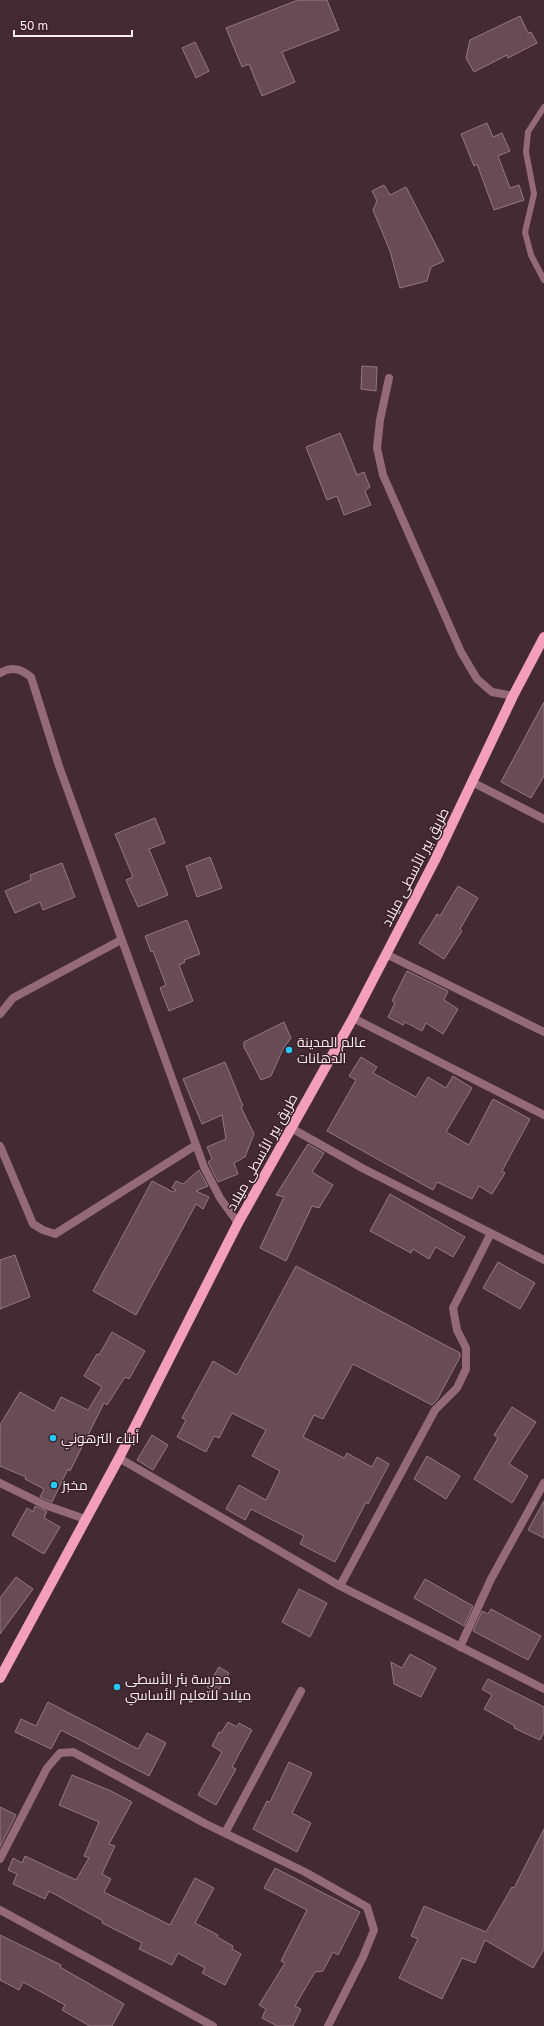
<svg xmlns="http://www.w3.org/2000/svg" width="544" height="2026" font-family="'Golos Text',Cairo,sans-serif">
  <rect width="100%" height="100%" fill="#442b33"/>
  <path fill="#684c55" stroke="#957781" d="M298,0H327L339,30L282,52L295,82L262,96L249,64L242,67L226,28Z
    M520,16L528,33L531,32L537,43L508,58L507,55L474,72L466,58L470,40Z
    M195,42L209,71L196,78L182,48Z
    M487,123L493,137L502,133L510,151L498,156L510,188L519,185L524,200L494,210L477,164L474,166L461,134Z
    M384,185L390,195L406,187L444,261L431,267L427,281L400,288L390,251L373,210L377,201L372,191Z
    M362,366L377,367L376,391L361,389Z
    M340,433L357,475L364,472L370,487L365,491L371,505L344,515L337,496L327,500L306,447Z
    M544,702V776L531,798L501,782Z
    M155,818L165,843L149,849L168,895L138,907L126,880L133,877L115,834Z
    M210,857L222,888L197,897L186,866Z
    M62,863L75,897L43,910L40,902L15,913L5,891L31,880L30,875Z
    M458,886L478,898L460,929L462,931L444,959L419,943L437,914L440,916Z
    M187,920L200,954L184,960L185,962L179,965L193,1001L169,1011L160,988L166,985L153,951L151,952L145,936Z
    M407,971L448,991L444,1000L458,1009L443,1034L426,1023L422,1031L405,1022L403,1025L388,1017L395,1003L392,1001Z
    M284,1022L291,1038L283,1049L271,1076L261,1080L244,1047V1042Z
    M361,1057L377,1067L373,1073L416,1097L428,1077L446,1088L453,1076L472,1088L446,1132L469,1145L493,1099L530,1119L502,1171L505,1173L492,1194L479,1186L472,1199L437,1182L433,1190L327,1131L356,1080L349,1076Z
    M225,1062L243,1106L241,1107L254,1134L245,1157L234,1163L238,1174L218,1182L208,1162L212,1159L207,1147L226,1139L222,1115L202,1124L183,1079Z
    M308,1144L324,1153L312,1172L333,1185L319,1208L312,1206L286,1261L260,1248L284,1197L276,1195Z
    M199,1170L208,1186L196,1191L209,1197L203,1209L196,1204L136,1315L93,1291L152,1181L173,1192L176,1190L172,1188L176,1181L183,1184Z
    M390,1194L465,1237L453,1257L436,1247L429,1259L413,1249L411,1253L370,1231Z
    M15,1255L30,1297L0,1309V1260Z
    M498,1262L535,1283L520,1309L483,1288Z
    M296,1266L460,1353V1357L437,1400L432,1405L353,1364L323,1419L314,1415L303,1437L344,1458L347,1453L372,1467L377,1457L389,1464L368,1504L366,1502L335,1562L300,1544L304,1536L251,1509L245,1520L226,1509L239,1485L266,1500L280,1471L252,1456L266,1430L232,1413L219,1438L214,1436L206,1452L177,1437L186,1420L182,1418L213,1361L237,1375Z
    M112,1332L145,1351L129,1379L125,1377L107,1405L104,1403L70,1471L68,1469L52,1502L47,1500L40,1497L44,1489L25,1479L26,1477L0,1466V1425L20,1392L54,1411L61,1397L88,1410L102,1387L84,1376L97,1354L99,1355Z
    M512,1407L536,1422L509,1464L528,1476L512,1503L474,1479L498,1438L494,1435Z
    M152,1435L168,1445L153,1470L137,1460Z
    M427,1456L460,1476L446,1499L414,1479Z
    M544,1501V1538L528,1530Z
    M35,1506L47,1511L44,1518L60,1527L44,1554L12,1535L27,1508L33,1512Z
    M16,1577L33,1589L0,1634V1598Z
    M425,1579L473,1606L464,1626L414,1598Z
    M299,1589L327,1603L310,1637L282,1622Z
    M491,1609L541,1636L528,1660L473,1631L482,1611L488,1614Z
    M410,1654L436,1668L421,1697L394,1684L391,1662L402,1668Z
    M219,1667L229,1673L217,1693L207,1687Z
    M488,1679L544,1707V1732L540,1740L514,1728L515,1726L484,1709L492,1695L482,1689Z
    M48,1702L138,1749L147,1733L166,1743L149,1776L61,1730L51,1749L15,1732L21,1719L36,1726Z
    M228,1722L237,1727L239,1723L252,1730L232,1767L236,1769L216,1805L198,1795L222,1752L212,1746L219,1732L221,1733Z
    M289,1762L312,1773L292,1813L311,1823L297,1852L253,1829L267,1801L270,1802Z
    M72,1775L111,1791L132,1802L109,1844L115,1846L102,1874L111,1879L104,1892L170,1925L195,1878L214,1888L195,1923L218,1935L217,1937L233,1946L232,1949L241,1954L225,1985L202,1973L205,1968L178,1953L172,1965L139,1949L142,1943L102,1923L103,1921L49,1891L45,1899L13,1884L17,1874L8,1870L13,1858L22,1863L25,1856L76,1880L89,1858L84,1856L99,1822L59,1805Z
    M0,1807L16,1815L0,1847Z
    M544,1829V1949L533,1968L485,1940L475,1963L462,1958L442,1999L399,1978L418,1939L411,1936L424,1906L486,1932L512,1887L514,1888Z
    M275,1868L360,1912L338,1955L333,1952L323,1971L315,1972L295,2006L301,2009L293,2026H277L262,2018L266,2009L259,2005L285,1963L281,1961L307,1910L264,1888Z
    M0,1935L61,1965L60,1967L124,2004L112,2026H90L62,2010L65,2005L23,1982L19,1990L0,1980Z"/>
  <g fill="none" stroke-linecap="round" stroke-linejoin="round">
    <path stroke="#946a78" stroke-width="6" d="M544,107L528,132L526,152L534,194L525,232L531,255L544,280"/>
    <path stroke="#946a78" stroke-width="8" d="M389,378L380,420L377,448L383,475L461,652L477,679L492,692L513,696
      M0,673C12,666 21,669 31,677L59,766L204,1167L220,1198L238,1223
      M472,782L544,819
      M386,954L544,1032
      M0,1014L13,998L121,940
      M353,1018L544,1115
      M291,1128L364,1169L544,1260
      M0,1146L33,1224L43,1230L55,1234L196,1145
      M119,1458L340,1586L544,1689
      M0,1483L45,1505L85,1519
      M340,1586L435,1410L457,1388L466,1369V1348L457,1330L453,1308L491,1233
      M460,1647L491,1579L544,1483
      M225,1833L301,1691
      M0,1859L47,1768L60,1753L73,1752L206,1824L305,1872L367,1907L374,1930L363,1957L328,2026
      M0,1910L213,2026"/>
    <path stroke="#f39ebb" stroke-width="10" d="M0,1678L119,1458L238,1223L353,1018L435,860L513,696L544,637"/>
  </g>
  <g fill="#26c9fe" stroke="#392129" stroke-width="1.5">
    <circle cx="289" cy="1050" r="4"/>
    <circle cx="53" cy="1438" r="4"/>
    <circle cx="54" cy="1485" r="4"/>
    <circle cx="117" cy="1687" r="4"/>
  </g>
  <g text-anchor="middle" stroke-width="3" stroke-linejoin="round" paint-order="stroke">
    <g font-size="14" fill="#fdecf1" stroke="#392129">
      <text transform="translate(415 867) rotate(-63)" y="5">طريق بير الأسطى ميلاد</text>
      <text transform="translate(262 1152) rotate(-61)" y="5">طريق بير الأسطى ميلاد</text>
    </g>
    <g font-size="14" fill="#fdecf1" stroke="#392129" text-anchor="start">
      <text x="297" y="1047">عالم المدينة<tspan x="297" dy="16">الدهانات</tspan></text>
      <text x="61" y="1443">أبناء الترهوني</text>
      <text x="62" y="1490">مخبز</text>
      <text x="125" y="1684">مدرسة بئر الأسطى<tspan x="125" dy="16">ميلاد للتعليم الأساسي</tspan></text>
    </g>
  </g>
  <path d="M14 30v6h118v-6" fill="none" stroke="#fdecf1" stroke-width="2"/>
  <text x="20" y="30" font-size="12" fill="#fdecf1" stroke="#392129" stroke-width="3" paint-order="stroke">50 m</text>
</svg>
